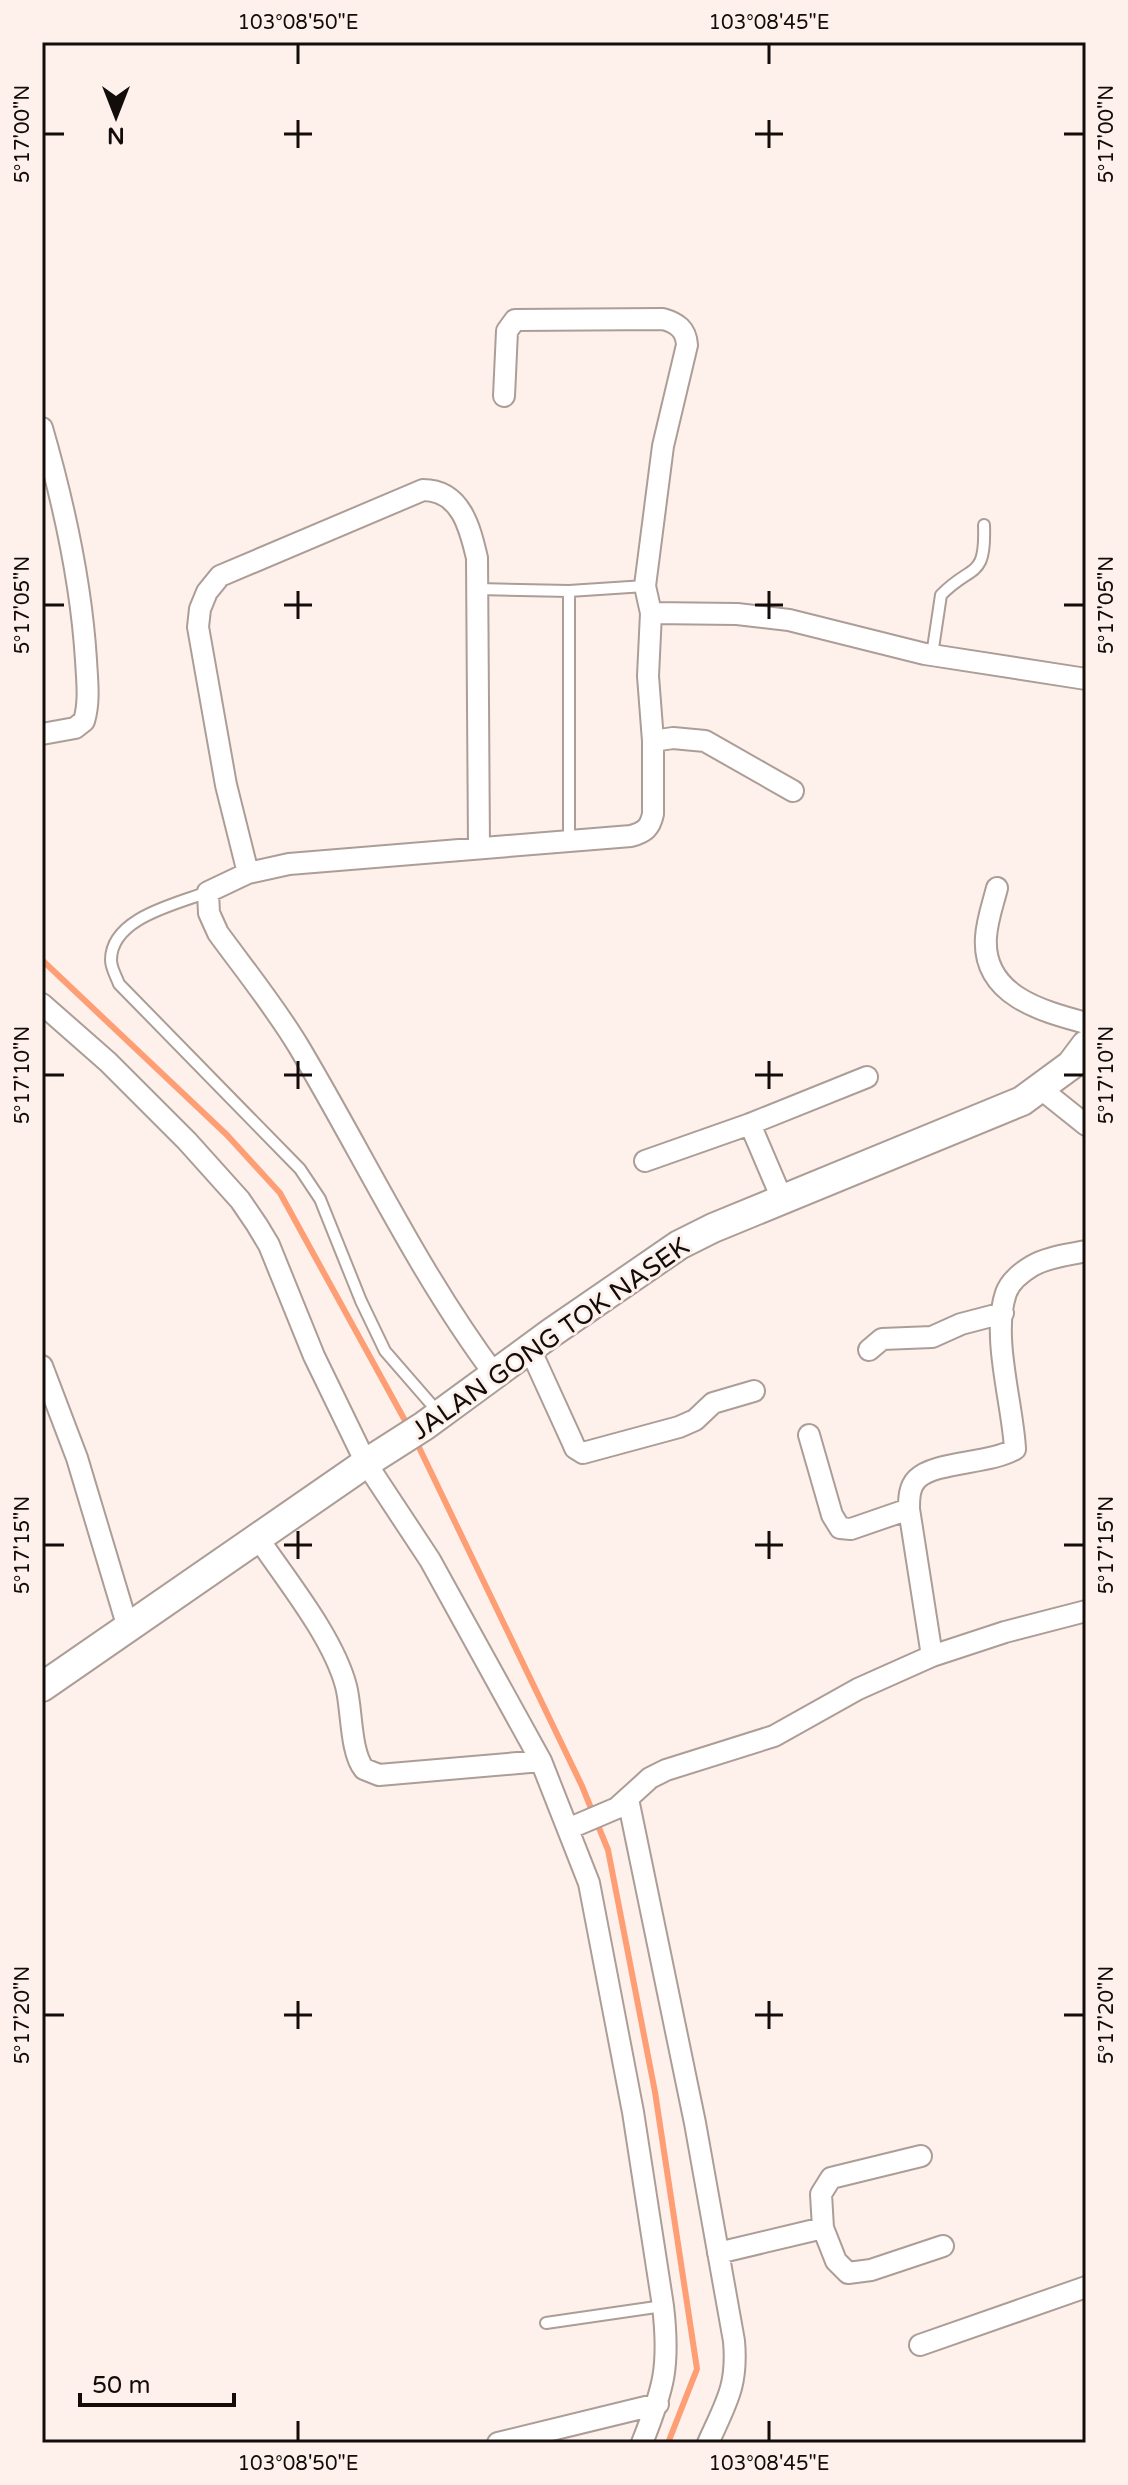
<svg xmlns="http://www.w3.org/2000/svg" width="1128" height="2485" font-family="'Varela Round',sans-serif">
  <rect width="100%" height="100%" fill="#fef0eb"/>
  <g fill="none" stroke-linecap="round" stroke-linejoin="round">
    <path stroke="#fe9e75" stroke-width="6" d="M42,960L227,1135L280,1193L408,1426
      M415,1439L582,1786L608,1850L655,2092L697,2369L668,2443"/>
    <defs>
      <path id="lane" d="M478,589L569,591L645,586
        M569,591V841
        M932,655L941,595C972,563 986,580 984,525
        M208,892C176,904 111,918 111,960C111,968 116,976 119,984L300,1169L320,1199L361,1301L385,1351L438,1412
        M546,2323L663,2306"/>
      <path id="street" d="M42,428C64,504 81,580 86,660C87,680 90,701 84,721L75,728L42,734
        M651,613L737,614L789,620L925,654L1086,679
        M653,741L673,738L705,741L793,791
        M248,873L226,785L198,627L200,609L207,592L220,576L423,490C461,490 470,528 477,558L479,848
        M997,888C993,904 987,920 986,937C982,995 1041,1011 1086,1023
        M42,1004L108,1062L187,1141L240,1200L257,1225L269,1245L314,1356L366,1463L430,1560L541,1761L589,1883L633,2112L663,2306C670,2366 664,2388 642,2443
        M1041,1089L1086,1125
        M750,1124L867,1077
        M645,1161L750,1124L782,1199
        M530,1349L572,1441L575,1448L583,1453L679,1427L695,1420L713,1403L754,1391
        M869,1350L882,1339L932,1337L961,1324L1003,1313
        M42,1366L77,1458L128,1628
        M495,1375C418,1272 364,1156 299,1047C275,1007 245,970 218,933L209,913L208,892L248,873L289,864L631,836C645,832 650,828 653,814V741L648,676L651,613L645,586L663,446L687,345C686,329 677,323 663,319L515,320L507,331L504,396
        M809,1435L832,1515L840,1528L851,1529L909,1509
        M258,1538C287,1581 333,1637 346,1686C352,1708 350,1752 364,1769L379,1775L541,1761
        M932,1656L909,1509C909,1499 909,1487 917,1479C935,1461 991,1464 1015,1449C1013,1405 991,1336 1006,1293C1010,1282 1022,1272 1032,1266C1047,1257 1068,1255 1086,1251
        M628,1799L695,2123L734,2341C738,2386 726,2403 708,2443
        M570,1828L617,1808L650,1778L666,1770L774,1736L858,1689L932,1656L1005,1632L1086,1611
        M823,2228L836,2261L848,2273L871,2270L943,2246
        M718,2253L823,2228L821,2194L831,2178L921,2156
        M920,2345L1086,2287
        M498,2443L658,2404"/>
      <path id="secondary" d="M42,1687L366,1463L424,1426L551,1333L679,1245L713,1228L1022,1101L1071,1065L1086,1045"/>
    </defs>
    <use href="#lane" stroke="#ac9d96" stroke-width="14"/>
    <use href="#street" stroke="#ac9d96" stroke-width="24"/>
    <use href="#secondary" stroke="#ac9d96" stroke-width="32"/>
    <use href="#lane" stroke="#fff" stroke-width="10"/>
    <use href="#street" stroke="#fff" stroke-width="20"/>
    <use href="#secondary" stroke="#fff" stroke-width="28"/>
  </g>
  <path fill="none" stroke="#120d0b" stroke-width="3" d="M298,44V64M769,44V64M298,120V148M769,120V148M44,134H64M284,134H312M755,134H783M1064,134H1084M298,591V619M769,591V619M44,605H64M284,605H312M755,605H783M1064,605H1084M298,1061V1089M769,1061V1089M44,1075H64M284,1075H312M755,1075H783M1064,1075H1084M298,1531V1559M769,1531V1559M44,1545H64M284,1545H312M755,1545H783M1064,1545H1084M298,2001V2029M769,2001V2029M44,2015H64M284,2015H312M755,2015H783M1064,2015H1084M298,2421V2441M769,2421V2441"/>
  <g text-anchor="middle" stroke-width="6" stroke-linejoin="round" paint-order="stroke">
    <g font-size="26" fill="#120d0b" stroke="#fef0eb">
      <text transform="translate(550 1338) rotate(-35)" y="9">JALAN GONG TOK NASEK</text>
    </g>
  </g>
  <rect width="1128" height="2485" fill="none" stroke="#fef0eb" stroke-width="88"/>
  <g transform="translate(116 116) rotate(180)" stroke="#fef0eb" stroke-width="6" paint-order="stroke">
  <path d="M0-6L14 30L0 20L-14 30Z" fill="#120d0b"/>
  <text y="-12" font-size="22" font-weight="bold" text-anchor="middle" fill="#120d0b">N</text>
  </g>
  <path d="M80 2393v12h154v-12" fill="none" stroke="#120d0b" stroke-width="4"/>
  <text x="92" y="2393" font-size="24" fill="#120d0b" stroke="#fef0eb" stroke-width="6" paint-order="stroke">50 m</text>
  <rect x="44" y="44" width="1040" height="2397" fill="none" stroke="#120d0b" stroke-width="3"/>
  <g font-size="20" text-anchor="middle" fill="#120d0b">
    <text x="298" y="29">103°08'50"E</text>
    <text x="769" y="29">103°08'45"E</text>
    <text transform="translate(1106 134) rotate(-90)" y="7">5°17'00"N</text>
    <text transform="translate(22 134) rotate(-90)" y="7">5°17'00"N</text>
    <text transform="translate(1106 605) rotate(-90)" y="7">5°17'05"N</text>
    <text transform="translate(22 605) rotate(-90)" y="7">5°17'05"N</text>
    <text transform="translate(22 1075) rotate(-90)" y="7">5°17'10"N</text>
    <text transform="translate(1106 1075) rotate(-90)" y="7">5°17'10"N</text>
    <text transform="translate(22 1545) rotate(-90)" y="7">5°17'15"N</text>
    <text transform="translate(1106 1545) rotate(-90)" y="7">5°17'15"N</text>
    <text transform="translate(22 2015) rotate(-90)" y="7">5°17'20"N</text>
    <text transform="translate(1106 2015) rotate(-90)" y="7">5°17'20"N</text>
    <text x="298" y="2470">103°08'50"E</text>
    <text x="769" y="2470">103°08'45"E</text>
  </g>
</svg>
